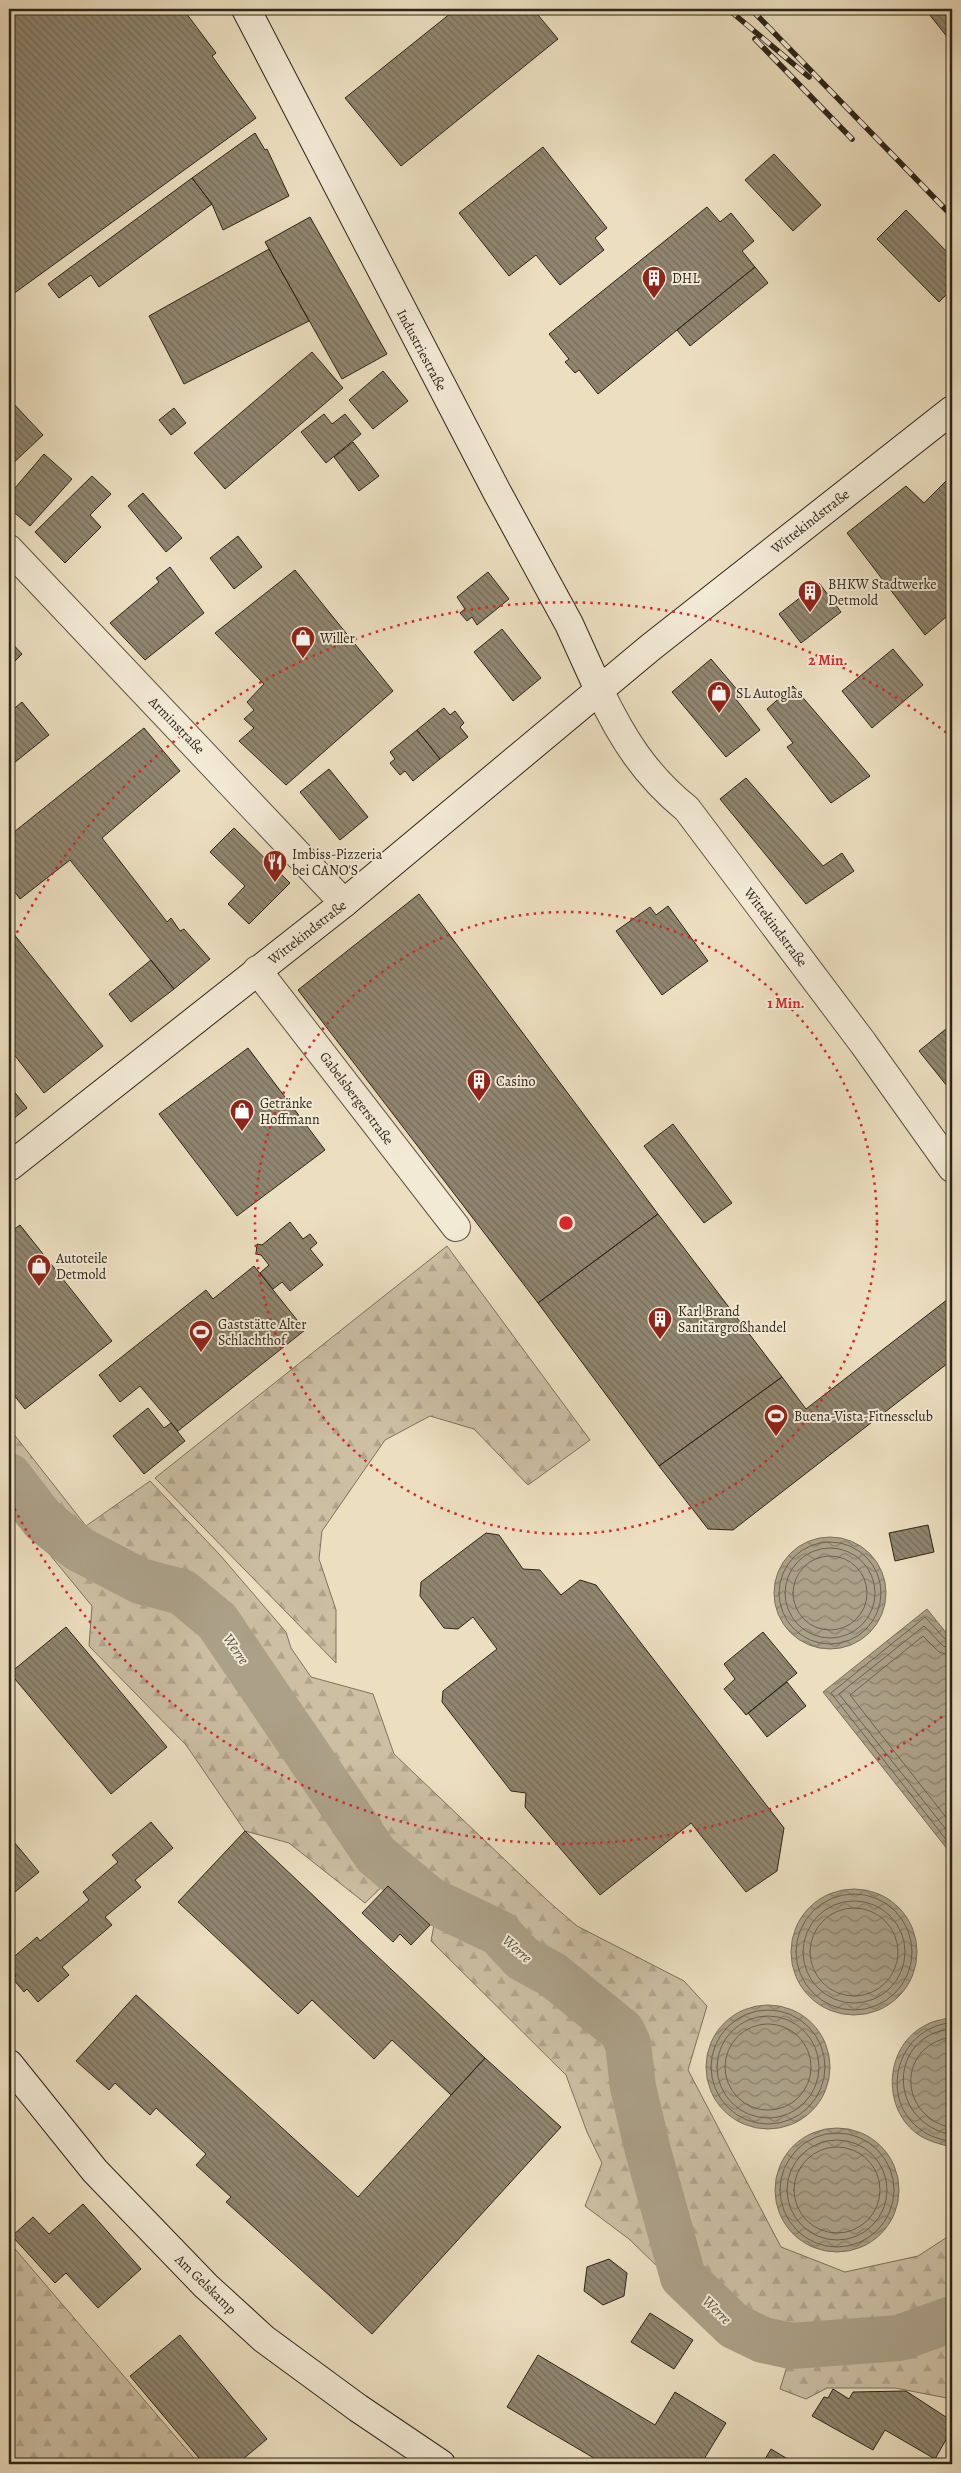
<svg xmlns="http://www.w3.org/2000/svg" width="961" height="2473" font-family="Alegreya,serif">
  <defs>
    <pattern id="forest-firs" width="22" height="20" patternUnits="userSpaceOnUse" patternTransform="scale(1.25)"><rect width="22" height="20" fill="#ccbfa4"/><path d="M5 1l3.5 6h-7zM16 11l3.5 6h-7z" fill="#b0a48d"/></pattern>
    <pattern id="water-waves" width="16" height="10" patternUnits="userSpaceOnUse" patternTransform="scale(1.25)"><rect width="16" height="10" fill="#aba088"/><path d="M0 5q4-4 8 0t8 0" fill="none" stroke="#8c826e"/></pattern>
    <pattern id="building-back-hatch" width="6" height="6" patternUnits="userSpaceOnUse" patternTransform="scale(1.25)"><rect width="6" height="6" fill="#908670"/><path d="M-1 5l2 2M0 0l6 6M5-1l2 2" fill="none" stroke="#766d5b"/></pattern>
  </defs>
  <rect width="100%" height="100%" fill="#ecdfc0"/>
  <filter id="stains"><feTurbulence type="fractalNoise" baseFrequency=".004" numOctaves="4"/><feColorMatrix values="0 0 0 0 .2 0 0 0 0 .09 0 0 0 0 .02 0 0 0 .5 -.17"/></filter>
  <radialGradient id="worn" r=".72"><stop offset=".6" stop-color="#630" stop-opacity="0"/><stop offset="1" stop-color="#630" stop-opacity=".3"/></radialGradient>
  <path fill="url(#forest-firs)" stroke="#7c725f" d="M447,1246L590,1440L528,1485L474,1429L430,1416L385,1440L322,1531L319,1559L336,1610V1663L155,1478Z
    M9,1428L86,1526L150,1481L220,1555L286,1632L291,1648L311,1677L373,1694L394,1754L548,1901L577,1926L684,1981L707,2006L688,2070L781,2247L845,2272L918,2256L952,2234V2399L895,2388H827L806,2399L780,2389L789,2360L762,2330L702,2280L660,2269L629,2239L585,2206L602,2163L587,2132L566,2075L431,1941L434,1925L388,1881L365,1903L289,1843L245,1831L186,1745L89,1646L92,1606L9,1505Z
    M9,2242L199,2464H9Z"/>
  <path fill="url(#water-waves)" stroke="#796f5c" d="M774 1593a56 56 0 1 1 112 0a56 56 0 1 1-112 0Z
    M927,1609L952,1640V1855L823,1692Z
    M791 1952a63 63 0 1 1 126 0a63 63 0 1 1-126 0Z
    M706 2067a62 62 0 1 1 124 0a62 62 0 1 1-124 0Z
    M948,2018H952V2147C939,2144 927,2141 916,2133C881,2106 885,2045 926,2025C932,2021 941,2020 948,2018Z
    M775 2190a62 62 0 1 1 124 0a62 62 0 1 1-124 0Z"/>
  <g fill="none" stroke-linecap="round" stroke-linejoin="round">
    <path stroke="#6c6251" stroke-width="1" d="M779 1593a51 51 0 1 1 102 0a51 51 0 1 1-102 0Z
      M785 1593a45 45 0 1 1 90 0a45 45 0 1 1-90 0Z
      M793 1593a37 37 0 1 1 74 0a37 37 0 1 1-74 0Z
      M952,1643L947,1641L925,1617L831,1693L952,1847
      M952,1649L943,1646L924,1626L839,1694L952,1837
      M952,1656L939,1652L923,1636L850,1695L952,1825
      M796 1952a58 58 0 1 1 116 0a58 58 0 1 1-116 0Z
      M803 1952a51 51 0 1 1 102 0a51 51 0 1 1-102 0Z
      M810 1952a44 44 0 1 1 88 0a44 44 0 1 1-88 0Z
      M711 2067a57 57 0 1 1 114 0a57 57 0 1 1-114 0Z
      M717 2067a51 51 0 1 1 102 0a51 51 0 1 1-102 0Z
      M952,2023C941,2023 929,2028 920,2035C891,2058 888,2106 920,2129C930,2137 940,2139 952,2142
      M725 2067a43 43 0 1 1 86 0a43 43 0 1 1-86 0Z
      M952,2029C888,2034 886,2122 952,2135
      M952,2037C896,2045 898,2117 952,2128
      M780 2190a57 57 0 1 1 114 0a57 57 0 1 1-114 0Z
      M787 2190a50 50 0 1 1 100 0a50 50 0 1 1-100 0Z
      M794 2190a43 43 0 1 1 86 0a43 43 0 1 1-86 0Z"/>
    <path stroke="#aba088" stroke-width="46" d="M9,1476L43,1520L79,1549L140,1581L182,1592L217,1621L376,1855L430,1900L499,1933L522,1958L553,1975L622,2031L628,2044L633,2087L648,2151L683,2277L734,2326L763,2340L791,2346L899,2338L952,2319"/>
  </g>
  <path fill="url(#building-back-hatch)" stroke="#2d251a" d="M9,9H183L216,53L212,56L256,118L9,297Z
    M456,9H533L558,39L401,166L345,98Z
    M925,9H952V43Z
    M255,133L265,150L267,149L289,196L223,230L212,204L192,178Z
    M543,147L607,228L595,238L604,250L560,285L536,255L509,276L459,213Z
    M774,154L821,205L793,231L745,180Z
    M192,178L212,204L99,287L91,275L59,298L48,284Z
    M707,207L720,222L731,213L754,241L742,251L755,267L598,394L579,370L575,373L565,362L569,359L549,334Z
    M906,210L952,257V289L939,302L877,239Z
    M310,217L387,354L342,379L265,242Z
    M269,249L309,321L184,384L149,316Z
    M755,267L768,283L690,346L677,330Z
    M312,352L343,388L225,489L194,453Z
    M383,371L408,401L373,429L349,400Z
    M11,401L43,435L9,467V403Z
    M174,408L186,423L171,435L159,420Z
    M324,414L332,424L345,414L361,434L326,463L301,432Z
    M353,442L379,476L359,491L334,457Z
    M44,454L72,479L30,526L9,508V495Z
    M952,475V612L925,635L847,533L906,486L924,503Z
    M92,476L111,494L90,515L101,527L65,563L35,532Z
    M143,493L182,538L166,552L128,506Z
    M238,536L262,567L234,589L210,558Z
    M170,567L204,613L145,660L110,623L159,582L156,578Z
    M295,570L393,691L286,785L239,741L254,728L244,719L254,710L247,702L264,684L215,633Z
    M488,572L509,599L477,625L472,617L467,621L460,613L465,609L457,597Z
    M819,583L841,612L801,643L779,614Z
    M502,629L541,678L513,701L474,652Z
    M9,640L22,654L9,667Z
    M893,649L923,685L872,728L842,691Z
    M711,659L739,692L735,698L760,730L726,757L672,692Z
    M793,686L870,776L831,803L787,747L793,743L767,709Z
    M22,702L49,735L9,767V713Z
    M444,708L450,715L455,711L464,723L460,727L468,737L440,759L417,730Z
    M144,728L180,771L102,838L167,922L171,918L180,931L184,929L210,959L174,989L70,860L20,899L9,884V836Z
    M417,730L440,759L413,781L405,771L400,775L390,763L395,759L390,752Z
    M329,769L368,817L340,840L300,792Z
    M746,778L823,866L842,853L854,871L806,904L720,799Z
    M234,828L290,883L249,924L228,904L245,886L210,852Z
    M419,894L658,1214L538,1303L298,990Z
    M668,906L708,961L662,995L616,931L650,907L656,915Z
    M9,928L103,1046L44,1093L9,1048Z
    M151,960L174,989L131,1022L109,994Z
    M952,1024V1082L947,1086L919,1051Z
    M248,1048L325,1150L237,1216L159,1114Z
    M9,1085L27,1108L9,1122Z
    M673,1124L732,1203L704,1223L644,1146Z
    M658,1214L782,1377L659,1466L538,1303Z
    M290,1222L303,1239L310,1234L317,1243L310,1249L323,1265L290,1291L282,1282L273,1289L260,1273L269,1265L261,1255L256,1254L257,1244L262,1245Z
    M20,1225L112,1341L25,1409L9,1389V1233Z
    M254,1266L305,1330L178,1431L140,1386L120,1402L99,1375L206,1290L213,1299Z
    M952,1296V1360L733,1530L708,1529L659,1466L782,1377L806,1409Z
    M148,1408L164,1428L171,1423L185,1441L144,1474L113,1436Z
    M928,1525L934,1552L895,1561L889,1533Z
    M486,1533L499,1535L523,1569L540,1570L561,1595L580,1580L596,1585L784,1828L777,1871L746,1892L691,1823L600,1895L525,1807L526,1793L511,1791L442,1702L443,1691L497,1649L473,1617L458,1629L444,1628L420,1596L421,1582Z
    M66,1627L167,1747L111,1794L10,1673Z
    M763,1632L797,1673L746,1715L724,1689L735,1679L724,1664Z
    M787,1682L806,1706L767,1737L748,1713Z
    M151,1822L173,1848L135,1880L141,1887L105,1917L112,1925L62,1967L69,1975L38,2002L27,1989L24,1992L13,1979L16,1976L9,1967V1961L37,1937L40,1941L89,1900L83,1892L118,1862L112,1855Z
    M245,1831L485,2058L451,2095L392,2040L374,2059L312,2000L298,2014L178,1902Z
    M9,1836L39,1872L9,1897Z
    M388,1886L430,1925L411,1945L400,1934L393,1942L362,1913Z
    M136,1995L358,2197L485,2058L561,2127L372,2334L226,2202L231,2197L196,2165L206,2154L156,2108L150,2115L115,2083L109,2090L76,2061Z
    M83,2204L141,2269L98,2308L66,2273L55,2283L12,2236L33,2217L49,2234Z
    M609,2259L627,2273L624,2296L603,2305L584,2291L587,2267Z
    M650,2313L693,2340L674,2369L631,2342Z
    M180,2335L267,2439L237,2464H204L130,2376Z
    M538,2355L655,2425L675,2392L726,2423L701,2464H604L507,2407Z
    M833,2389L849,2399L853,2392L906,2391L952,2421V2429L935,2459L885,2430L873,2450L812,2416L824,2397L828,2398Z
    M771,2449L796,2464H762Z"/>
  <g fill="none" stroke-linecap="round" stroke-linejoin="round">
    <defs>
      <path id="street" d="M9,549L344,903
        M599,690C622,738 645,775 687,809L863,1043L952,1168
        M257,970L456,1227"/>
      <path id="secondary" d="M246,9L497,492L569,624L599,690
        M9,1167L344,903L651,647L952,410
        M9,2064L95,2171L206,2286L264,2339L358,2408L441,2464"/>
    </defs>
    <use href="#street" stroke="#5d5444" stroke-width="30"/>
    <use href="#secondary" stroke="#2d251a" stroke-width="30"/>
    <use href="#street" stroke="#f3ead6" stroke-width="28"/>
    <use href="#secondary" stroke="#f3ead6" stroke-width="28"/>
    <defs>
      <path id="rail" d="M728,9L809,77
        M751,9L952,216
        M755,39L852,139"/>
    </defs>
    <use href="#rail" stroke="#2d251a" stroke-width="5.5"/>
    <use href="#rail" stroke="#f3ead6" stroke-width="4" stroke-dasharray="11" stroke-linecap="butt"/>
  </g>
  <g fill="none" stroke="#d62828" stroke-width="2.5" stroke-dasharray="2.5 5">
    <circle cx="566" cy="1223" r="311"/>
    <path d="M948 1712A621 621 0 0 1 10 1500M10 946A621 621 0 0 1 948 734"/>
  </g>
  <defs>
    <symbol id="building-pin" viewBox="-11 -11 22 30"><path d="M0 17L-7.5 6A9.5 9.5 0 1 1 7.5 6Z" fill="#8f2418" stroke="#f3ead6"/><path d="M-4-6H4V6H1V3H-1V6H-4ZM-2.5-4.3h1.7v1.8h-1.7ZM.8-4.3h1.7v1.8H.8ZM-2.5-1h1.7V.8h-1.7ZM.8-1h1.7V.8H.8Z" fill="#fff"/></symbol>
    <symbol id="shop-pin" viewBox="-11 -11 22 30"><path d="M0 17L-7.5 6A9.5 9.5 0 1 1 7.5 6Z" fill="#8f2418" stroke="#f3ead6"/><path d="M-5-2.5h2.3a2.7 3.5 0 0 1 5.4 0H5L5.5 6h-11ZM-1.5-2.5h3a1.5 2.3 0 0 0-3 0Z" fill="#fff"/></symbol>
    <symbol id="restaurant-pin" viewBox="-11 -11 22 30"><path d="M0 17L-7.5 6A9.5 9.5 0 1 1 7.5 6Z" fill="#8f2418" stroke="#f3ead6"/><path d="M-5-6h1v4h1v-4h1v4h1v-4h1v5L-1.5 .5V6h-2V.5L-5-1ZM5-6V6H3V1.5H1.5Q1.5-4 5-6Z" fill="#fff"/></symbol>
    <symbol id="stadium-pin" viewBox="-11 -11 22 30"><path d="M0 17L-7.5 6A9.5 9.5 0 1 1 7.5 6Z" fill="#8f2418" stroke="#f3ead6"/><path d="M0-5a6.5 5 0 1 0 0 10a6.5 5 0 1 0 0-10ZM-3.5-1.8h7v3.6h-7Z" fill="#fff"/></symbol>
  </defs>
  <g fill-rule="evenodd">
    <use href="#building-pin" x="640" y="264" width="28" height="38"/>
    <use href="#building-pin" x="796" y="578" width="28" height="38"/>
    <use href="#shop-pin" x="289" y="624" width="28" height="38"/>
    <use href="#shop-pin" x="705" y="679" width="28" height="38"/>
    <use href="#restaurant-pin" x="261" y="848" width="28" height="38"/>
    <use href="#building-pin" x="465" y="1067" width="28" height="38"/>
    <use href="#shop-pin" x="228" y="1097" width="28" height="38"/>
    <use href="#shop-pin" x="25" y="1252" width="28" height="38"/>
    <use href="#building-pin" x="646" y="1305" width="28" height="38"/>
    <use href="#stadium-pin" x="187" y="1318" width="28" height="38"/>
    <use href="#stadium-pin" x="762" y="1402" width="28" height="38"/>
  </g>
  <g text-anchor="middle" stroke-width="4" stroke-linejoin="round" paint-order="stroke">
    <g font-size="14" fill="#2d251a" stroke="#f3ead6" text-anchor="start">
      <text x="672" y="283">DHL</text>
      <text x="828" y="589">BHKW Stadtwerke<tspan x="828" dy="16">Detmold</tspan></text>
      <text x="320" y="643">Willer</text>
      <text x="736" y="698">SL Autoglas</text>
      <text x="292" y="859">Imbiss-Pizzeria<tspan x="292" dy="16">bei CANO'S</tspan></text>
      <text x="496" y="1086">Casino</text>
      <text x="260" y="1108">Getränke<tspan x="260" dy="16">Hoffmann</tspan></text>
      <text x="56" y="1263">Autoteile<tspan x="56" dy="16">Detmold</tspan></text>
      <text x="678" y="1316">Karl Brand<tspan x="678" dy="16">Sanitärgroßhandel</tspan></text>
      <text x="218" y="1329">Gaststätte Alter<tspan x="218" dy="16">Schlachthof</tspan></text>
      <text x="794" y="1421">Buena-Vista-Fitnessclub</text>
    </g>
    <g font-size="14" fill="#2d251a" stroke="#f3ead6">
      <text transform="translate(422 350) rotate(62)" y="5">Industriestraße</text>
      <text transform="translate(810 521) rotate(-38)" y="5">Wittekindstraße</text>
      <text transform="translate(177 725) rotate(46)" y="5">Arminstraße</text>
      <text transform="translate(776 927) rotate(53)" y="5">Wittekindstraße</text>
      <text transform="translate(307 932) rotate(-38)" y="5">Wittekindstraße</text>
      <text transform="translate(357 1098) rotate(53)" y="5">Gabelsbergerstraße</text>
      <text transform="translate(206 2284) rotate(44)" y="5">Am Gelskamp</text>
    </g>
    <g font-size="15" font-style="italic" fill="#595040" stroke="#f3ead6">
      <text transform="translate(236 1649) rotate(56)" y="5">Werre</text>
      <text transform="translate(517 1949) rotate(41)" y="5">Werre</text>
      <text transform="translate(717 2310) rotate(44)" y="5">Werre</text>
    </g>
  </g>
  <circle cx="566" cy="1223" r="8" fill="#d62828" stroke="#f3ead6" stroke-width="2.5"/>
  <g font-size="15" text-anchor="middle" font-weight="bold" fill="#d62828" stroke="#f3ead6" stroke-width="4" stroke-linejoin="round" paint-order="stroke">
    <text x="828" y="665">2 Min.</text>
    <text x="786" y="1008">1 Min.</text>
  </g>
  <rect width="961" height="2473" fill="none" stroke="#ecdfc0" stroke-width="30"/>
  <rect x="10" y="10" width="941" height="2453" fill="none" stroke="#2d251a" stroke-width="2.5"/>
  <rect x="15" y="15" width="931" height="2443" fill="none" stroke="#2d251a"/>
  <rect width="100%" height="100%" filter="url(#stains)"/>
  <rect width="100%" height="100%" fill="url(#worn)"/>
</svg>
